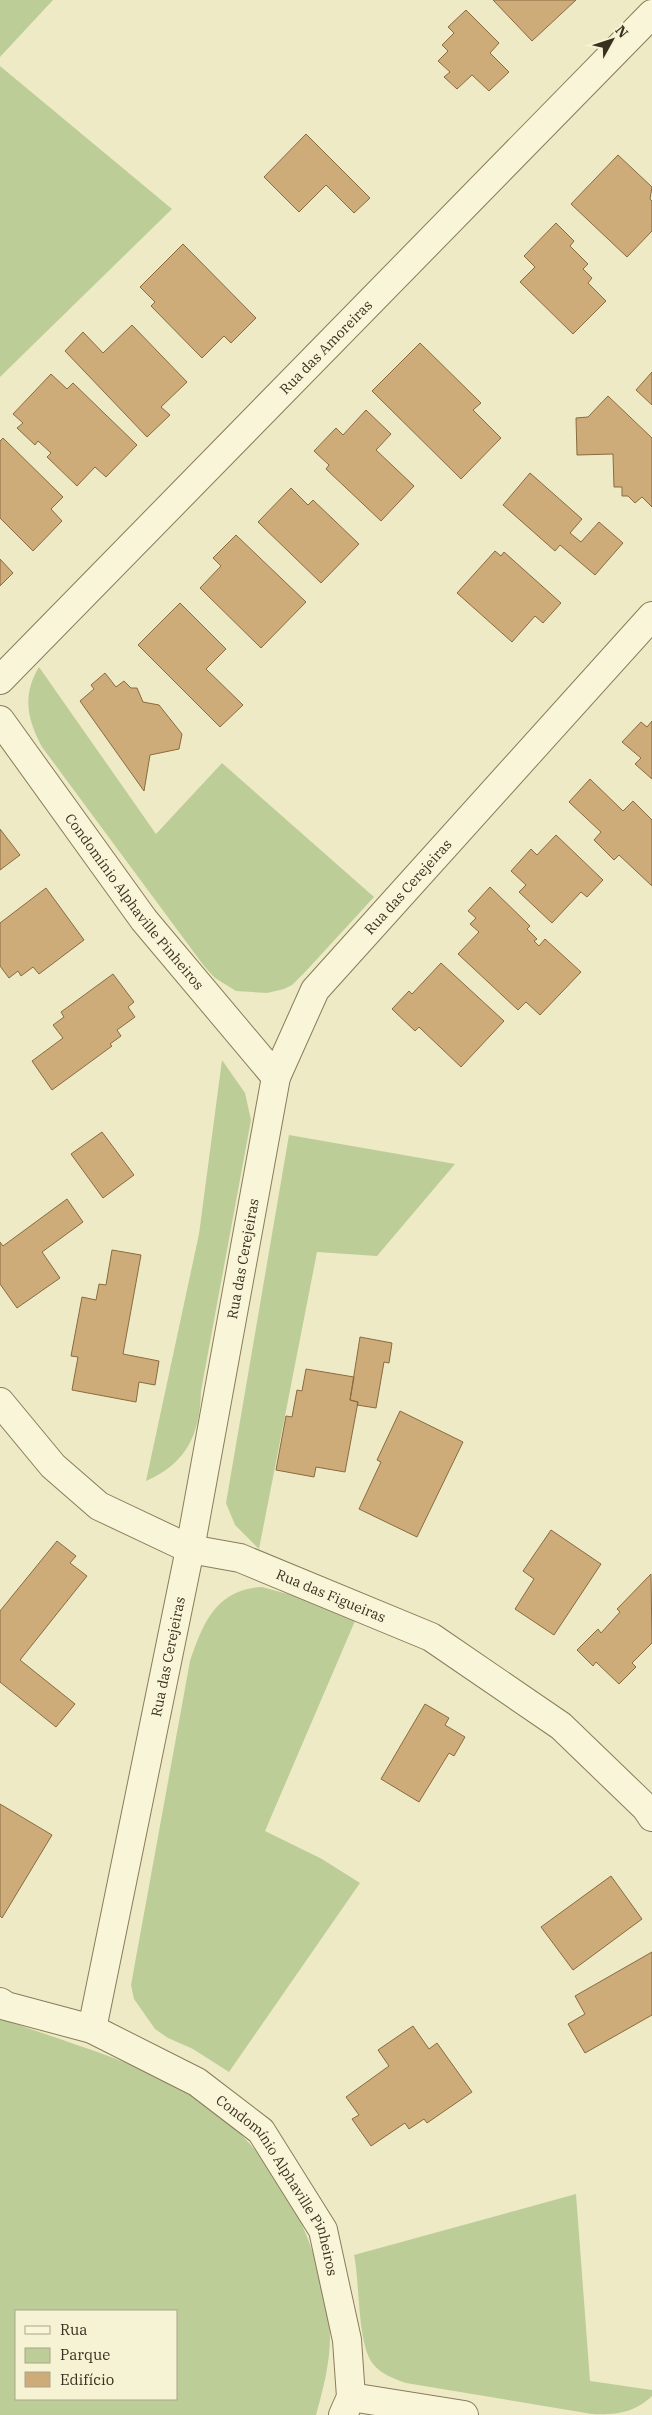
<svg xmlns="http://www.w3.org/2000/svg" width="652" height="2415" font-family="'IBM Plex Serif',serif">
  <rect width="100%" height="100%" fill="#eeeac5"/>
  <path fill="#bdcd98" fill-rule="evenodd" d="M0,0H53L0,57Z
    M0,66L172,209L0,377Z
    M39,667L156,834L222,763L374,897L306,971L292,985L284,989L267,993L236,991L215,978L204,966L42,747C27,719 22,695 39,667Z
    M222,1060L245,1093L251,1120L201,1391C200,1434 187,1463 146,1481L199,1234Z
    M289,1135L455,1164L377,1256L317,1252L259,1549L235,1525L226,1503Z
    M262,1587L295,1596L355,1621L265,1831L322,1859L360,1883L229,2072L193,2049L168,2038L155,2029L134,1999L131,1985L190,1661C203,1624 215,1590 262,1587Z
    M0,2018C61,2041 127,2058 183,2090C256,2132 303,2203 322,2285C326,2302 330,2319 330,2337C330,2363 323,2390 316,2415H0ZM16,2311H176V2399H16Z
    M576,2194L590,2381L652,2390V2396C634,2413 616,2415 592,2414L406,2383C394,2379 381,2374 373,2364C357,2344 360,2282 354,2255Z"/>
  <path fill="#cdac7a" stroke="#896b40" d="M493,0H576L532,41Z
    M466,10L499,43L490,53L509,72L489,91L472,75L457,89L444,77L450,72L438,61L448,51L442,45L454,33L448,27Z
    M306,134L370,198L354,213L326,185L299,212L264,177Z
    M618,155L652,187L650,199L652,201V231L627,257L571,204Z
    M556,223L574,241L570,246L588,264L583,269L592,278L588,283L606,301L573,334L520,282L535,267L524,256Z
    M183,244L256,318L231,343L224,336L202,358L151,306L155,302L140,287Z
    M132,325L187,382L161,407L170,415L147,437L65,351L83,332L103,353Z
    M420,343L481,403L473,410L501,438L461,479L372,391Z
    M652,372V405L636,390Z
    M51,374L67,389L73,383L137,445L106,477L95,467L77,486L47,457L51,453L38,441L35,445L17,428L23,423L13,414Z
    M608,396L652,438V507L642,497L635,503L628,496H622V487H614L613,454L577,455L576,418L588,417Z
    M366,410L391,434L376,450L414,486L381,521L326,469L329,465L314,451L336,428L343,435Z
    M3,438L63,497L51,509L62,521L33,551L0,518V441Z
    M530,473L582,519L570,533L581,542L599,522L623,543L595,575L560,545L555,551L503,505Z
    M291,488L308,505L313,500L359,544L321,583L258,522Z
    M236,535L306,602L261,648L200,588L221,566L213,558Z
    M495,551L501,556L504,552L561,603L543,623L535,616L512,642L457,593Z
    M0,559L13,573L0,586Z
    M180,603L226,649L206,669L243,705L220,727L138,645Z
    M105,673L116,687L124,681L131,688H137L143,702L159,705L182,734L179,749L150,755L144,791L80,701L94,689L91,685Z
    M652,721V779L635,764L641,758L622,742L641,722L647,727Z
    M590,779L623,811L633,801L652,820V886L619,855L614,860L594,840L601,832L569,802Z
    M0,829L20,855L0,870Z
    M556,835L603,880L587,897L581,892L552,923L519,892L526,885L511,871L531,849L537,855Z
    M490,887L530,926L527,929L537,939L534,941L539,946L545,939L581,972L540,1015L526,1002L518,1010L458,954L479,932L470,924L476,918L468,911Z
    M46,888L84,940L39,974L33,967L21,976L18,971L9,978L0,966V923Z
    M441,963L504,1021L461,1067L419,1027L415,1031L392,1009L409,991L412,994Z
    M113,974L134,1002L128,1007L135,1017L117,1030L121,1036L110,1044L112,1046L52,1090L32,1061L63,1038L53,1025L64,1017L61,1012Z
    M102,1132L134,1175L103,1198L71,1154Z
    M67,1199L83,1222L42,1252L60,1278L17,1308L0,1284V1242L3,1246Z
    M112,1250L141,1255L123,1354L159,1361L155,1385L139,1382L136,1402L72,1390L78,1357L71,1356L82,1297L96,1300L99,1284L106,1285Z
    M360,1337L392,1343L389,1363L384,1362L376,1408L357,1405L358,1402L350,1400Z
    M306,1369L354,1377L350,1400L358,1402L345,1472L316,1467L314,1477L276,1470L286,1416L292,1417L297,1390L302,1391Z
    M400,1411L463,1442L417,1537L359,1509L381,1462L377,1460Z
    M551,1530L601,1564L554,1635L515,1609L534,1579L523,1571Z
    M57,1541L76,1556L70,1563L87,1576L20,1660L75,1704L56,1727L0,1682V1611Z
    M651,1574L652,1643L632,1663L636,1667L619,1684L596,1662L593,1666L577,1650L598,1629L601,1633L620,1612L617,1609Z
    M425,1704L449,1718L445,1725L465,1737L454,1756L449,1753L419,1802L381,1779Z
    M0,1804L52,1835L2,1918L0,1916Z
    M611,1876L642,1919L573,1970L541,1927Z
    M652,1952V2015L585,2053L568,2024L585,2014L575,1996Z
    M413,2026L429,2049L437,2043L472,2092L427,2123L424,2119L409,2129L405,2123L371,2146L352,2119L359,2115L346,2097L389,2066L378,2050Z"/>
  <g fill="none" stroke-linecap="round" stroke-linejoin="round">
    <defs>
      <g id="minor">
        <path id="s1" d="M0,680L652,14"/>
        <path id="s2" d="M0,720L144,920L276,1077"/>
        <path id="s3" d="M0,1402L53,1466L99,1506L190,1549L240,1558L431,1637L561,1726L646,1808L652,1817"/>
        <path id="s4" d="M0,2002L6,2006L92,2029L197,2082L261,2131L323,2230L347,2340L351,2397L343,2415"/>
        <path id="s5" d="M92,2029L190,1549L276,1077L315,990L652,616"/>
        <path d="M351,2397L464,2415"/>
      </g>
    </defs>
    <use href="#minor" stroke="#897c5b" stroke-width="30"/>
    <use href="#minor" stroke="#f9f5d8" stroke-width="28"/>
  </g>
  <g text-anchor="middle" stroke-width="5" stroke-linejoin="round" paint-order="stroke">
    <g font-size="14" fill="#39311f" stroke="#f6f2d4">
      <text dy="5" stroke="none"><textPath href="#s1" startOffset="466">Rua das Amoreiras</textPath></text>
      <text dy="5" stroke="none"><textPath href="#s5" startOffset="1204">Rua das Cerejeiras</textPath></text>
      <text dy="5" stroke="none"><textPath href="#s2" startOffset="226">Condomínio Alphaville Pinheiros</textPath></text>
      <text dy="5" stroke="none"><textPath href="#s5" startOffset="785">Rua das Cerejeiras</textPath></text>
      <text dy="5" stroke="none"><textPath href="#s3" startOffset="394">Rua das Figueiras</textPath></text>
      <text dy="5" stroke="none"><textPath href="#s5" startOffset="380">Rua das Cerejeiras</textPath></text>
      <text dy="5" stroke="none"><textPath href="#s4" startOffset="349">Condomínio Alphaville Pinheiros</textPath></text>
    </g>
  </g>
  <rect x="15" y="2310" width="162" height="90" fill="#f6f2d4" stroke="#aaa58c"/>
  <rect x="25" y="2326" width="25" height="8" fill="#f9f5d8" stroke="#aaa58c"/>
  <text x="60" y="2335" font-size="15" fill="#39311f">Rua</text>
  <rect x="25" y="2348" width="25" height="15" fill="#bdcd98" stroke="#aaa58c"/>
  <text x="60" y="2360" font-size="15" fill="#39311f">Parque</text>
  <rect x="25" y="2372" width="25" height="15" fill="#cdac7a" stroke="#aaa58c"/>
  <text x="60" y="2385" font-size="15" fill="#39311f">Edifício</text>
  <g transform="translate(612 40) rotate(50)" stroke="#f6f2d4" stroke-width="4" paint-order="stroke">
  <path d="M0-4L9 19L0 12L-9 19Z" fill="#39311f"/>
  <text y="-8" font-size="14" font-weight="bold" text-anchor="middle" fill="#39311f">N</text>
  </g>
</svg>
